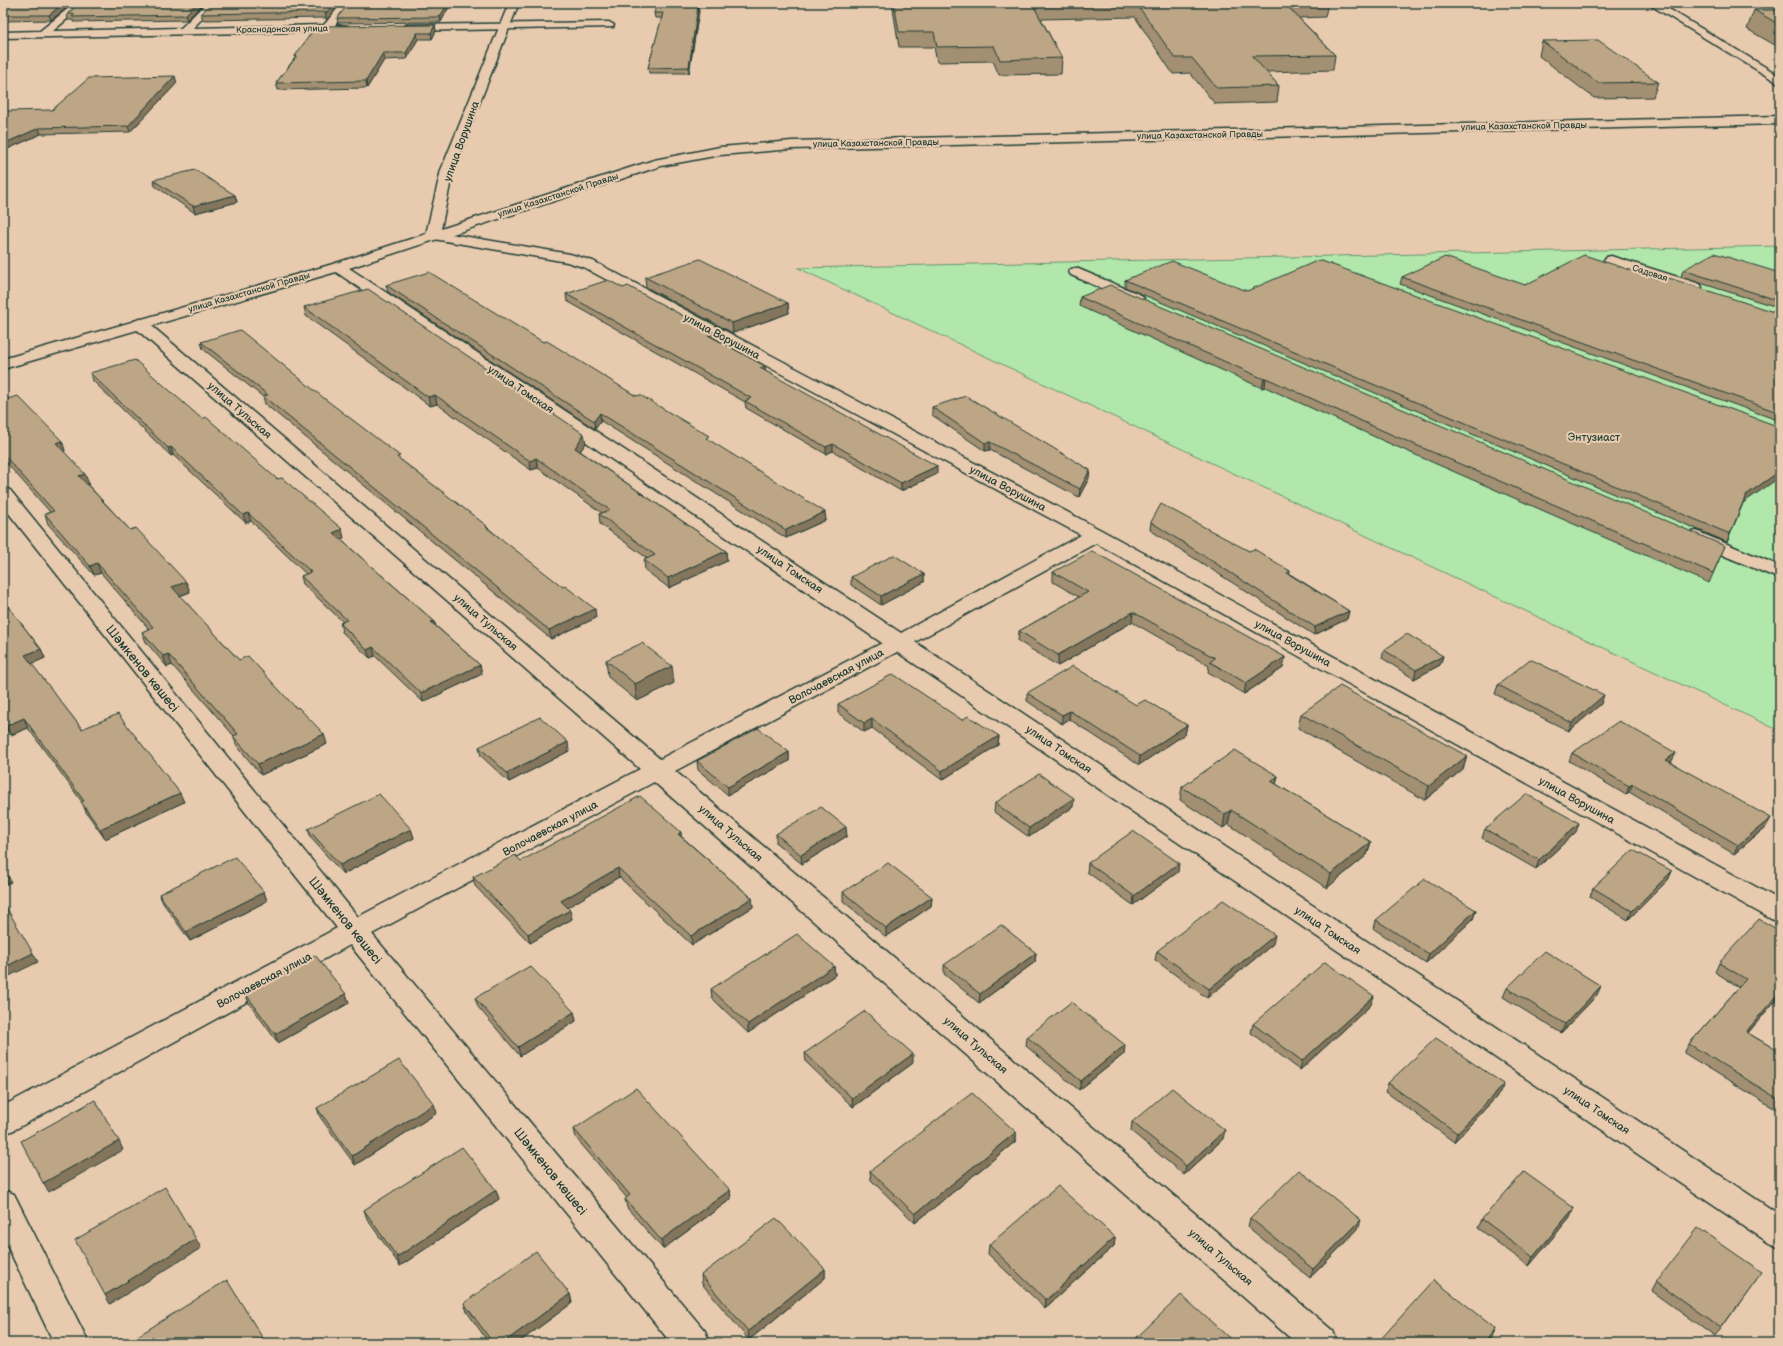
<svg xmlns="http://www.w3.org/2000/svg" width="1783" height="1346" font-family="'Balsamiq Sans',sans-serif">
  <rect width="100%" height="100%" fill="#e8cbaf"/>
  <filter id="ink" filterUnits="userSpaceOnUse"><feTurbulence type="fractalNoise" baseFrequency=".025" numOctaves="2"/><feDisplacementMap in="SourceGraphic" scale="8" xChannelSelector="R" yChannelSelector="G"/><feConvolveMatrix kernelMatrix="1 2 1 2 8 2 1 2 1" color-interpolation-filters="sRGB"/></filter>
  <g filter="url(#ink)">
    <path fill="#b1e7aa" stroke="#68926f" d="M1780,246V731L798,268Z"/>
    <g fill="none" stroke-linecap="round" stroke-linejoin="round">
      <defs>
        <path id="minor" d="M75,3H86L53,31L181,28L206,3H217L193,28L324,25L342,3H352L335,25L348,26L349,28L348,30L344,31L3,38V32L40,31Z
          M609,22L614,25L613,27L406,31L401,28L406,25Z
          M433,231L570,254L593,261L1103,531L1780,900V922L1771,919L1096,543L915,642L1780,1215V1248L1769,1243L897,652L675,771L1333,1331L1338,1343H1296L654,782L372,934L705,1331L710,1343H671L350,945L14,1130L3,1134V1106L337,928L3,506V488L10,490L358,917L640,769L134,327L132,324L134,321L140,319L146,321L660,759L882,643L333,270L331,267L333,264L338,263L343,264L901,633L1081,535L583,267L567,262L428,238L426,235L428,232Z
          M1611,256L1700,284L1702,287L1700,290L1695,291L1606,263L1604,260L1606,257Z
          M1076,268L1141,295L1144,298L1141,301L1136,303L1131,301L1071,275L1069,272L1071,269Z
          M1696,531L1780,566V579L1689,541L1686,537L1689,533Z
          M3,1190L14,1194L89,1343H54L3,1237Z"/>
        <path id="tertiary" d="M509,3H519L453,170L441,229L654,160L720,147L792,141L1780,116V124L792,149L720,155L661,166L343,270L3,369V359L333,264L426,234L441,170Z
          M1647,3H1659L1780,76V84Z"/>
      </defs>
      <use href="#minor" stroke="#1f3d34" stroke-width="3"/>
      <use href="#tertiary" stroke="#1f3d34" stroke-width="3"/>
      <use href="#minor" fill="#e8cbaf" fill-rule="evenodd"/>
      <use href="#tertiary" fill="#e8cbaf" fill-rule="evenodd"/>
    </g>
    <path fill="#a38f72" stroke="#1f3d34" d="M3,3H73L51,20L3,21Z
      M80,3H204L187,20L73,22V20H68L67,14Z
      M340,3L327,20L326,18L203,20L201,14Z
      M451,3L441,22L338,23L337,18Z
      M892,3H1328L1325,17L1299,18L1335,55L1333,70L1266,72L1279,86L1277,102L1215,104L1190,73L1173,74L1135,17L1041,19L1062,58L1061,74L999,75L993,61L937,62L934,47H899Z
      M1533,3H1589V5H1536Z
      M690,6L699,11L689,73H649L648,68L662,18H655L654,13Z
      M1754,10H1780V48L1747,29Z
      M435,25L436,31L432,39H418L407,59L384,60L367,88L278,90L276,83L295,58V56Z
      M1542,41L1658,82L1653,97L1594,98L1539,56Z
      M177,83L130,132L41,134L3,151L52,110Z
      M153,180L235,195L237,202L195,213L155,186Z
      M1683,270L1780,273V308L1681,277Z
      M645,277L788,303L789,313L733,333L646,287Z
      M1402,277L1525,285L1664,281L1780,314V421L1400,284Z
      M1125,280L1247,291L1743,503L1727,542L1125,287Z
      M386,285L543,342L636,396L826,520L786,538L601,421L595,429L388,292Z
      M623,288L715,333V338L765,371L937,474L901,491L833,451L826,454L746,408L745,402L567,301L566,294Z
      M1080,297L1725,546L1709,583L1386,442L1265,387L1262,388L1079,306Z
      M304,307L586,443L580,451L726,551L727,561L669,588L645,570L644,560L647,558L600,524L599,514L602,513L538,468L531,470L437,404L430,406L306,316Z
      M201,342L401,460L488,528L596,618L551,639L265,404L263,397L203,349Z
      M90,373L202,419L344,538L340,539L434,621L436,626L480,665L482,674L423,702L375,656L370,658L342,632L340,623L343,622L303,584L301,576L306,574L251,521L246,523L173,455L171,456L93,381Z
      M3,400L62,441L65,451H63L89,484H87L130,530L186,582L190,592L180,596L239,660L327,744L261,775L237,746L233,736H234L172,665L167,667L146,642L142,632L149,629L101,573L94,575L48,524L45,514L50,512L3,459Z
      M932,407L1089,478L1079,497L990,450L985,451L932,415Z
      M1151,522L1249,551L1290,571V574L1349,611L1347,619L1314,635L1150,530Z
      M1053,572L1285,657L1283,668L1244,694L1208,672L1209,666L1132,622L1058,666L1018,641L1019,631L1079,597L1053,582Z
      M924,574V582L881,605L851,585V577Z
      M3,600L41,649L45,658L31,664L82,729L184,802L105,839L86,812L82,802L28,728L11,735L3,725Z
      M1384,650L1443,656L1440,665L1414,679L1382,658Z
      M606,660L674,683L637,701L608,677Z
      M1498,685L1601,704L1569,731L1495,694Z
      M1027,693L1136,705L1187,725L1185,734L1139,765L1069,719L1062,724L1027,701Z
      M838,704L962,720L999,736L998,745L942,780L872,728L864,732L838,713Z
      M1301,714L1467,756L1463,769L1425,800L1298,728Z
      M479,747L569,751L509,782L481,756Z
      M789,752V761L728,795L698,770L697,761Z
      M1572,753L1672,761L1671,762L1766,827L1734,854L1629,792L1626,795L1569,761Z
      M1278,776L1276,784L1371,842L1367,855L1327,888L1228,824L1223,828L1180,800L1182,787Z
      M995,803L1073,807L1029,837L994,812Z
      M308,829H411L414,838L343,874L311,838Z
      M1485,829L1576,832L1536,869L1482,838Z
      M776,834L847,836L802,864L776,843Z
      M682,837L752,898L753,907L692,945L619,877L567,907L572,919L530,943L475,886L473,877L521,861Z
      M1088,863L1178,872L1133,905L1087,872Z
      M1672,871L1668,880L1628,920L1590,897L1593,888Z
      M264,892L267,901L190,941L163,903L159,894Z
      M843,892L932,897L931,906L886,937L843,901Z
      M1476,910L1473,919L1426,963L1374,929L1376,920Z
      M1780,931V995L1748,1033L1780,1052V1107L1777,1110L1684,1053L1689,1044L1739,987L1715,972L1719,963Z
      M1273,944L1207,998L1155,960L1157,951Z
      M1036,953L1035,962L979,1003L944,974V965Z
      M834,966L835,975L748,1033L712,998L711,989Z
      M1507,988L1597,995L1561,1033L1503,997Z
      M245,993L346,994L349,1003L278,1043L249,1003Z
      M475,998L574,1012L576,1021L520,1056L478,1007Z
      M1371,1005L1300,1070L1251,1033L1253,1024Z
      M1027,1037L1124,1054L1079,1090L1026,1046Z
      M805,1053L913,1063L853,1107L806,1062Z
      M1388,1083L1500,1093L1454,1142L1386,1092Z
      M317,1108L437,1113L355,1165L320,1117Z
      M1132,1122L1223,1139L1184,1175L1131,1131Z
      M574,1129L730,1190L731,1199L663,1249L627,1208L625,1199L627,1198L576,1138Z
      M1016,1132V1141L915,1223L871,1180L870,1171Z
      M496,1190L499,1199L400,1266L367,1219L364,1210Z
      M1570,1217L1529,1266L1478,1228L1482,1219Z
      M1250,1218L1358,1229L1310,1278L1248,1227Z
      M1115,1237L1114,1246L1045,1308L988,1254L989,1245Z
      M825,1269V1278L749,1340L702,1284L701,1275Z
      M1756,1280L1715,1337L1651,1291L1656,1282Z
      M570,1294L572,1303L518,1343H489L467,1312L464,1303Z"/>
    <path fill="#84745d" stroke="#1f3d34" d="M64,3H73L51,20L49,15Z
      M197,3H204L187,20L185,15Z
      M334,3H340L327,20L325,14Z
      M448,3H451L441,22L440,17Z
      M698,6L699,11L689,73V67Z
      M435,25L436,31L432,39L431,33Z
      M417,33L418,39L407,59L406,53Z
      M383,53L384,60L367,88L366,81Z
      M175,76L177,83L130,132L128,126Z
      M39,128L41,134L3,151V144Z
      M235,195L237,202L195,213L193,206Z
      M788,303L789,313L733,333L732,323Z
      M715,333V340L708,335Z
      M765,366L766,373L760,368Z
      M1266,378L1265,387L1262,388L1264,379Z
      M435,395L437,404L430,406L428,397Z
      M600,413L601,421L595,429L594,421Z
      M584,434L586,443L576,457L575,448Z
      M62,441L65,451L59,452L56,443Z
      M990,442V450L985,451V443Z
      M833,444V451L826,454V447Z
      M171,447L173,455L171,456L168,448Z
      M536,458L538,468L531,470L530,461Z
      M937,466V474L901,491V483Z
      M1090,470L1089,478L1079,497L1080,489Z
      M1780,471V477L1743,503L1727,542L1746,495Z
      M85,474L89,484L83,486L79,476Z
      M825,512L826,520L786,538V530Z
      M248,513L251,521L246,523L243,515Z
      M342,529L344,538L335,541L333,533Z
      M726,551L727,561L669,588L668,578Z
      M97,563L101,573L94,575L90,566Z
      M924,574V582L881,605V596Z
      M186,582L190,592L176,597L172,587Z
      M595,609L596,618L551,639L549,630Z
      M1349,611L1347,619L1314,635L1315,627Z
      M1133,612L1132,622L1058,666V655Z
      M434,621L436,629L431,622Z
      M373,647L375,656L370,658L367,650Z
      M41,649L45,658L29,665L25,655Z
      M168,654L172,665L167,667L163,656Z
      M1443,656L1440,665L1414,679L1416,670Z
      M1285,657L1283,668L1244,694L1246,683Z
      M480,665L482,674L423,702L421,693Z
      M672,666L674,683L637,701L635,684Z
      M1604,695L1601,704L1569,731L1572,723Z
      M1070,711L1069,719L1062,724V715Z
      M24,718L28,728L11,735L6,726Z
      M872,719V728L864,732V723Z
      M1187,725L1185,734L1139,765L1140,756Z
      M324,734L327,744L261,775L258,764Z
      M999,736L998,745L942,780V771Z
      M568,742L569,751L509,782L507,773Z
      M789,752V761L728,795V787Z
      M1676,753L1672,761L1662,768L1666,760Z
      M1467,756L1463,769L1425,800L1429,786Z
      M1278,776L1275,789L1271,781Z
      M1633,784L1629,792L1626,795L1629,786Z
      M180,793L184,802L105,839L100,829Z
      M1074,798L1073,807L1029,837V828Z
      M1231,810L1228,824L1223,828L1225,814Z
      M1771,818L1766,827L1734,854L1738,845Z
      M1579,823L1576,832L1536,869L1539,860Z
      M846,827L847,836L802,864L801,855Z
      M411,829L414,838L343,874L340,865Z
      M681,832L682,841L678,834Z
      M1371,842L1367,855L1327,888L1331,874Z
      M1179,863L1178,872L1133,905L1134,896Z
      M618,868L619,877L563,910L561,901Z
      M1672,871L1668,880L1628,920L1632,911Z
      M7,873L11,882L3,886V875Z
      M264,892L267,901L190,941L186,932Z
      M932,897L931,906L886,937V928Z
      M752,898L753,907L692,945L691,936Z
      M570,910L572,919L530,943L528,934Z
      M1476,910L1473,919L1426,963L1429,954Z
      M1275,935L1273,944L1207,998L1209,989Z
      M33,953L38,962L3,979V968Z
      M1036,953L1035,962L979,1003L980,994Z
      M834,966L835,975L748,1033V1024Z
      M1601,986L1597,995L1561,1033L1565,1024Z
      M1780,991V995L1741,1041L1746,1032Z
      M346,994L349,1003L278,1043L275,1034Z
      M1374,996L1371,1005L1300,1070L1302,1061Z
      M574,1012L576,1021L520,1056L518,1047Z
      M1125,1045L1124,1054L1079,1090L1081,1081Z
      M913,1054V1063L853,1107L852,1098Z
      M1504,1084L1500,1093L1454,1142L1457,1133Z
      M434,1104L437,1113L355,1165L352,1156Z
      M1225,1130L1223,1139L1184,1175L1186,1166Z
      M1016,1132V1141L915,1223V1214Z
      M119,1141L123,1150L49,1192L43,1183Z
      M496,1190L499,1199L400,1266L397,1257Z
      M730,1190L731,1199L663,1249L661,1240Z
      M1574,1208L1570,1217L1529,1266L1533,1257Z
      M1361,1220L1358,1229L1310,1278L1313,1269Z
      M1115,1237L1114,1246L1045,1308L1046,1300Z
      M196,1239L201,1248L110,1304L105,1295Z
      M825,1269V1278L749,1340L748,1331Z
      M570,1294L572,1303L518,1343H503Z
      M1496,1328L1492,1337L1487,1343H1484Z
      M262,1337L265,1343H253Z"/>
    <path fill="#bda685" stroke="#1f3d34" d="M3,3H64L49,15H3Z
      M80,3H197L185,15L72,17L75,14H67Z
      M212,3H334L325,14L327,12L201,14Z
      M349,3H448L440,17L337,18Z
      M657,3H689L688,6H698L689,67L648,68L663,13H654Z
      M894,3H1315L1285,4L1335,55L1252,56L1279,86L1217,88L1192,58H1175L1136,3L1033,5L1062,58L1000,60L994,46L937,47L934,32H899Z
      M1754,10H1780V25Z
      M435,25L431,33H417L406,53H383L366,81L276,83L297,56H295L316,26Z
      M1598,40L1658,82L1598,83L1542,41Z
      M175,76L128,126L39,128L3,144V113L7,111L52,110L89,78Z
      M195,170L235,195L193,206L153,180Z
      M1714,253L1780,273V301L1683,270Z
      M1584,255L1664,281L1669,278L1780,314V413L1402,277L1445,257L1525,285Z
      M700,259L788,303L732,323L645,277Z
      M1319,260L1780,427V471L1746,495L1730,534L1125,280L1172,261L1247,291Z
      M429,272L543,342L547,341L636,396L640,395L709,436L706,438L825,512L786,530L600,413L594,421L386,285Z
      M608,280L623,288L628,286L715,333L708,335L765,366L760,368L937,466L901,483L833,444L826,447L745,401L751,398L566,294Z
      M1110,285L1725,546L1713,573L1388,433L1266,378L1264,379L1080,297Z
      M368,289L584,434L575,448L726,551L668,578L644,560L655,555L599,514L610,510L536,458L530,461L435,395L428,397L304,307Z
      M240,330L325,399L400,456L397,457L487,526L486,527L563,587L565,586L595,609L549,630L263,396L268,395L201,342Z
      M135,360L202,419L206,417L277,479L282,478L342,529L333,533L434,621L431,622L480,665L421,693L373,647L367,650L340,623L347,620L301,576L311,572L248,513L243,515L171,447L168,448L90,373Z
      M18,396L62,441L56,443L85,474L79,476L130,530L136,528L186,582L172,587L239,660L248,656L296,708L298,707L324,734L258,764L233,736L238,734L168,654L163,656L142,632L153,627L97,563L90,566L45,514L54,511L3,454V400Z
      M966,396L1090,470L1080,489L990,442L985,443L932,407Z
      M1161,504L1249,551L1254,549L1290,571L1287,573L1349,611L1315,627L1151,522Z
      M1092,551L1285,657L1246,683L1210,662L1215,658L1133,612L1058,655L1019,631L1088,592L1053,572Z
      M894,555L924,574L881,596L851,577Z
      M3,600L41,649L25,655L82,729L118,714L180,793L100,829L81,802L84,801L24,718L6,726L3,721Z
      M1407,634L1443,656L1416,670L1384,650Z
      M642,643L672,666L635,684L606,660Z
      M1530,659L1604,695L1572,723L1498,685Z
      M1073,666L1136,705L1145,700L1187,725L1140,756L1070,711L1062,715L1027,693Z
      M893,674L962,720L968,716L999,736L942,771L872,719L864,723L838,704Z
      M1340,686L1467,756L1429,786L1301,714Z
      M540,717L568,742L507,773L479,747Z
      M1619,721L1676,753L1666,760L1771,818L1738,845L1633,784L1629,786L1572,753Z
      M758,728L789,752L728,787L697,761Z
      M1235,750L1278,776L1271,781L1371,842L1331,874L1231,810L1225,814L1182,787Z
      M1039,774L1074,798L1029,828L995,803Z
      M379,794L411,829L340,865L308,829Z
      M1526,794L1579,823L1539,860L1485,829Z
      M640,796L681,832L678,834L752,898L691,936L618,868L561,901L570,910L528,934L473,877L515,855L521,861Z
      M821,807L846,827L801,855L776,834Z
      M1133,831L1179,863L1134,896L1088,863Z
      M1633,850L1672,871L1632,911L1593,888Z
      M235,857L264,892L186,932L159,894Z
      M888,863L932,897L886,928L843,892Z
      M3,867L7,873L3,875Z
      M1425,879L1476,910L1429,954L1376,920Z
      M1223,900L1275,935L1209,989L1157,951Z
      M3,902L33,953L3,968Z
      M1759,919L1780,931V991L1746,1032L1780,1052V1100L1689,1044L1746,979L1719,963Z
      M1001,925L1036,953L980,994L944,965Z
      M797,934L834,966L748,1024L711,989Z
      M1545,951L1601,986L1565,1024L1507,988Z
      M315,955L346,994L275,1034L245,993Z
      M1325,962L1374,996L1302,1061L1253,1024Z
      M530,966L574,1012L518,1047L475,998Z
      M1071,1002L1125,1045L1081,1081L1027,1037Z
      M865,1011L913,1054L852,1098L805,1053Z
      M1436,1038L1504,1084L1457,1133L1388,1083Z
      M399,1060L434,1104L352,1156L317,1108Z
      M636,1088L730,1190L661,1240L625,1199L630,1195L574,1129Z
      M1172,1088L1225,1130L1186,1166L1132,1122Z
      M972,1093L1016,1132L915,1214L870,1171Z
      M95,1100L119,1141L43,1183L21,1141Z
      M462,1147L496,1190L397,1257L364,1210Z
      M1299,1170L1361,1220L1313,1269L1250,1218Z
      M1524,1172L1574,1208L1533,1257L1482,1219Z
      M1058,1186L1115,1237L1046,1300L989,1245Z
      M165,1187L196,1239L105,1295L75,1240Z
      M776,1218L825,1269L748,1331L701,1275Z
      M1698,1228L1762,1272L1721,1328L1656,1282Z
      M536,1251L570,1294L503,1343H493L464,1303Z
      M227,1280L262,1337L253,1343H135L133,1339Z
      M1434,1280L1496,1328L1484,1343H1383L1380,1340Z
      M1181,1295L1235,1343H1131Z"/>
  </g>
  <g text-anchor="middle" stroke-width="4" stroke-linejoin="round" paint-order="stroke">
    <g font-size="9" fill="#1f3d34" stroke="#e8cbaf">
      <text transform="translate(282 29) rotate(-1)" y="3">Краснодонская улица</text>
      <text transform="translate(1524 126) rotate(-1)" y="3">улица Казахстанской Правды</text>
      <text transform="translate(1200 135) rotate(-1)" y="3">улица Казахстанской Правды</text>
      <text transform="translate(876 143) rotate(-1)" y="3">улица Казахстанской Правды</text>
      <text transform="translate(558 195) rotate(-18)" y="3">улица Казахстанской Правды</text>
      <text transform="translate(1650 273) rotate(18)" y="3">Садовая</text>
      <text transform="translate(249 292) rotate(-16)" y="3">улица Казахстанской Правды</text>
    </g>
    <g font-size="11" fill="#1f3d34" stroke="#e8cbaf">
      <text transform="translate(461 141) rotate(-70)" y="4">улица Ворушина</text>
      <text transform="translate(722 336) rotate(28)" y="4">улица Ворушина</text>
      <text transform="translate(521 389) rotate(34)" y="4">улица Томская</text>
      <text transform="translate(240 410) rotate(41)" y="4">улица Тульская</text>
      <text transform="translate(1008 488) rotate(28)" y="4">улица Ворушина</text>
      <text transform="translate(790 569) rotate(34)" y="4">улица Томская</text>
      <text transform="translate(486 622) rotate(41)" y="4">улица Тульская</text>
      <text transform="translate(1293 643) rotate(29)" y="4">улица Ворушина</text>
      <text transform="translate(836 676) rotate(-28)" y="4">Волочаевская улица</text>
      <text transform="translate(1059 749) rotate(34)" y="4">улица Томская</text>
      <text transform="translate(1577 800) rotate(29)" y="4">улица Ворушина</text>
      <text transform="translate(550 828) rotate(-28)" y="4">Волочаевская улица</text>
      <text transform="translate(731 833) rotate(41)" y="4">улица Тульская</text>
      <text transform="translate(1328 930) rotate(34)" y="4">улица Томская</text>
      <text transform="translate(264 980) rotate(-28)" y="4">Волочаевская улица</text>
      <text transform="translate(976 1045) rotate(41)" y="4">улица Тульская</text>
      <text transform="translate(1597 1110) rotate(34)" y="4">улица Томская</text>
      <text transform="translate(1221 1257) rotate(41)" y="4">улица Тульская</text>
    </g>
    <g font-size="11" fill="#26463a" stroke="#e8cbaf">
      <text x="1594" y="441">Энтузиаст</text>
    </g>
    <g font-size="13" fill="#1f3d34" stroke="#e8cbaf">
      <text transform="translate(143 668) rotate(51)" y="5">Шәмкенов көшесі</text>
      <text transform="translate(346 920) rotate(51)" y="5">Шәмкенов көшесі</text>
      <text transform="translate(551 1171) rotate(51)" y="5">Шәмкенов көшесі</text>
    </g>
  </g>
  <rect width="1783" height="1346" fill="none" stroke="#e8cbaf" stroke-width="16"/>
  <rect x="8" y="8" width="1767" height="1330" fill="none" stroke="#1f3d34" stroke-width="1.5" filter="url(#ink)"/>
</svg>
